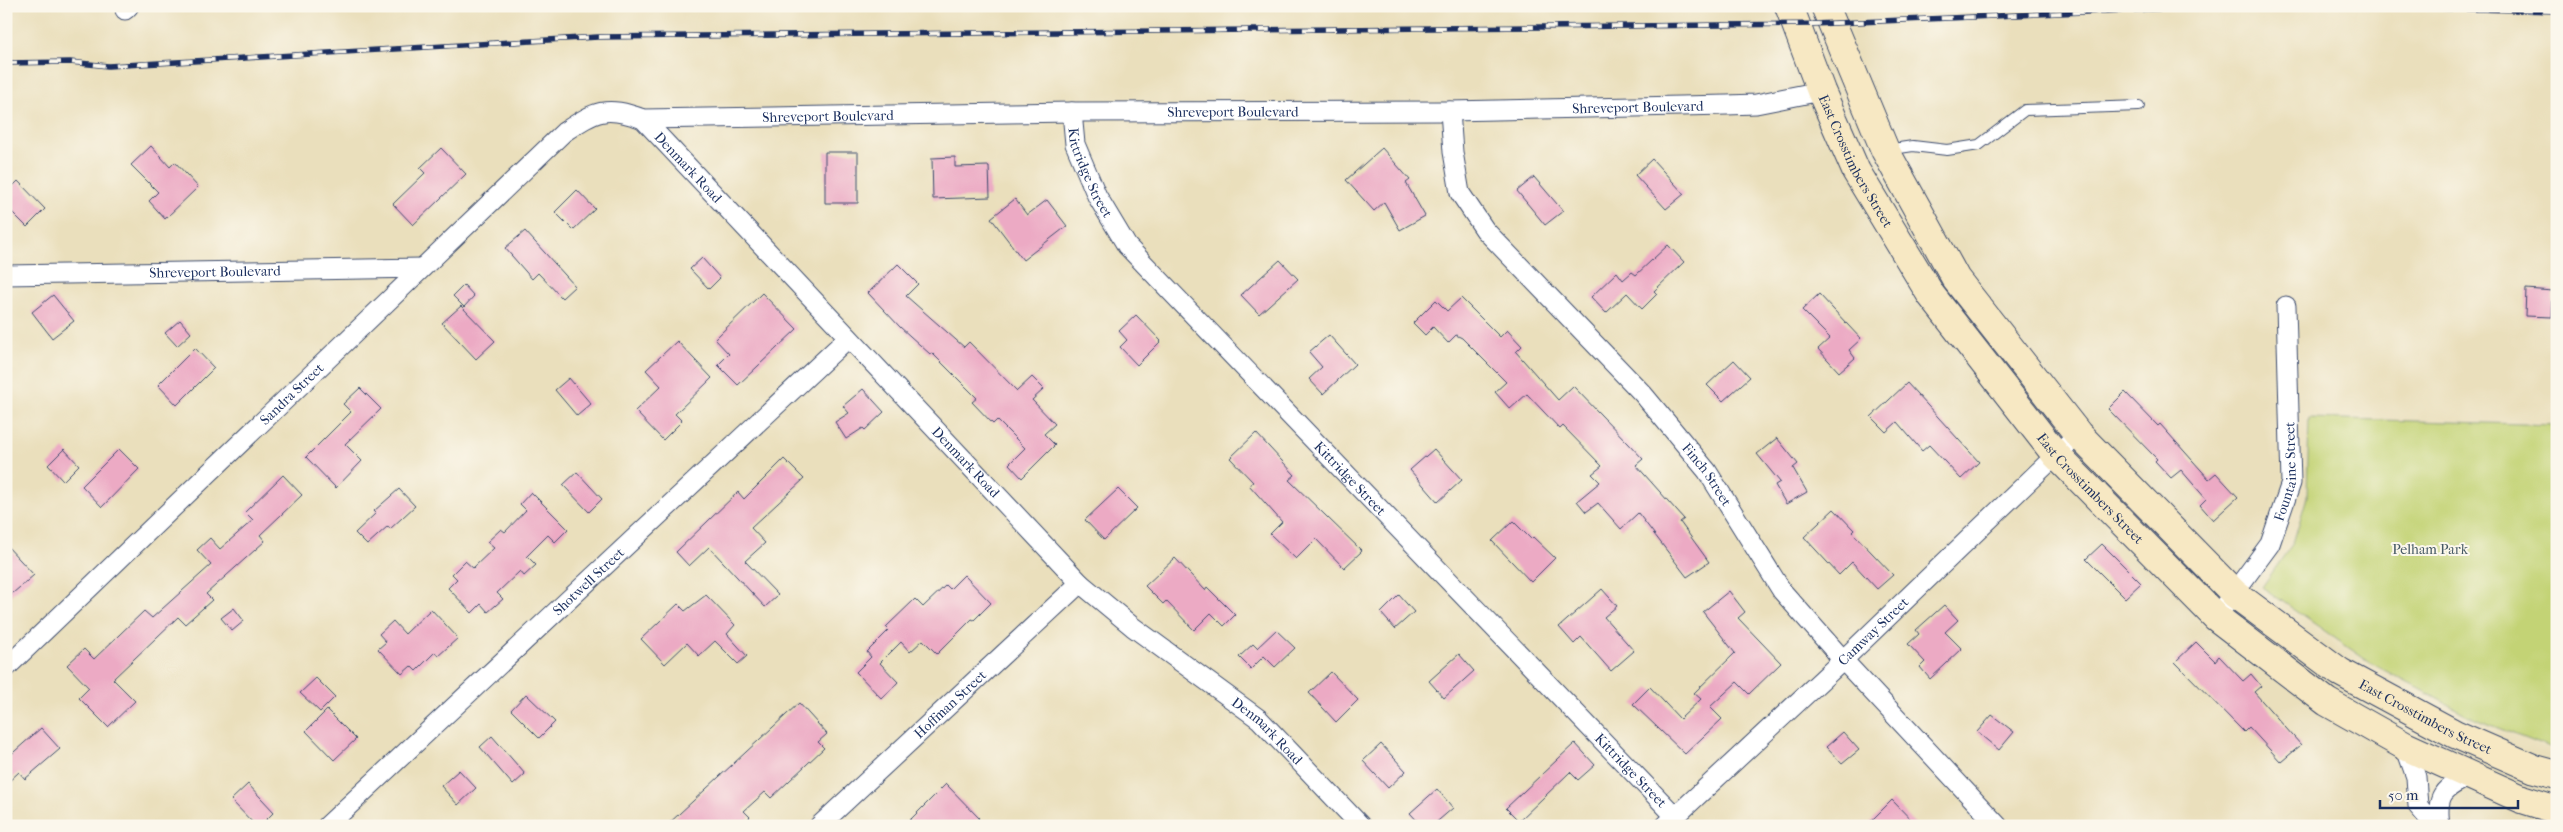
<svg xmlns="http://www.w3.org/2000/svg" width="2563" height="832" font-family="'IM FELL French Canon',serif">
  <rect width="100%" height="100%" fill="#fbf7ec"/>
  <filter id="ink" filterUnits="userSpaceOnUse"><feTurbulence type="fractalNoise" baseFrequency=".02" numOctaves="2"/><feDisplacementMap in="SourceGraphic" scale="10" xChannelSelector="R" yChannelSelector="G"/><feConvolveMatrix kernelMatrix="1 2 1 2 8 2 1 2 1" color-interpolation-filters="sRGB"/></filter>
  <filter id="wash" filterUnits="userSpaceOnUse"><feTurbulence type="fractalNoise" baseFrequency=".0096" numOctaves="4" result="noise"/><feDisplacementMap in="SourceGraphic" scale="20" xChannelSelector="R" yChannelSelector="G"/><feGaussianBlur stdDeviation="1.12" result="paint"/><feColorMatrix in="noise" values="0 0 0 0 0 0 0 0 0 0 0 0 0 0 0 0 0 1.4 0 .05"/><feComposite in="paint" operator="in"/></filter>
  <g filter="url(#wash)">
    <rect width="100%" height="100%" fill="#eadfbc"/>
    <path fill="#c3d375" stroke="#6f816a" d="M2309,418L2557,425V751L2475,719L2369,662L2262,587L2293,543L2307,497Z"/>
    <g id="blocks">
      <path fill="#ecaac4" d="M151,146L170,167L175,162L198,187L165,219L149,201L158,192L131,165Z
        M441,148L466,174L413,225L393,204L425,173L420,168Z
        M1382,148L1410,180L1406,183L1425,216L1400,230L1384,202L1374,211L1346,180Z
        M825,152H858V203H825Z
        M955,157V167L989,166L990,197L933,199L932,158Z
        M1652,159L1684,194L1666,209L1635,175Z
        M1534,177L1563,211L1545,225L1517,191Z
        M18,181L45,209L27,227L6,206V193Z
        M577,190L595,209L573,230L555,212Z
        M1015,199L1027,215L1047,200L1067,226L1023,260L991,218Z
        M525,231L575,286L562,298L538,273L532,279L505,248Z
        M1668,245L1684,262L1654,291L1657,294L1642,309L1627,293L1606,313L1591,297L1617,272L1623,280L1632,272L1636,275Z
        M702,258L720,278L709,289L690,269Z
        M1280,260L1298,279L1259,314L1241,295Z
        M898,264L918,284L906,296L964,347L969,342L1017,391L1032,377L1044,389L1032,400L1055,424L1044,434L1055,445L1022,478L1009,464L1025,448L997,420L993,424L972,402L977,398L932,353L930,354L900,327L868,293Z
        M464,285L474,296L464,307L453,296Z
        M2526,289L2553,291L2552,317L2525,316Z
        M762,293L797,329L738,385L718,365L729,354L715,339Z
        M1819,294L1861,339L1849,350L1855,358L1839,372L1818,349L1830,338L1802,310Z
        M53,295L74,321L52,338L32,312Z
        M1461,298L1500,337L1507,330L1522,346L1516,352L1558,400L1573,386L1628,443L1643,459L1636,465L1684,519L1680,522L1709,562L1687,577L1638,513L1621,529L1598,503L1586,512L1577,501L1600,482L1592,474L1602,466L1563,426L1560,429L1527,394L1510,409L1495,392L1506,382L1462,338L1456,335L1448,343L1433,327L1425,335L1413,323L1436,300L1447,311Z
        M461,306L495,341L476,359L442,323Z
        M1136,315L1161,341L1137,365L1120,347L1127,340L1119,331Z
        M180,320L191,333L177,346L165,333Z
        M1329,335L1355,364L1323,394L1309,379L1322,367L1309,352Z
        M677,341L712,378L675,414L682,421L663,440L635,411L661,386L646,370Z
        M195,348L214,368L177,405L158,385Z
        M1734,360L1750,377L1723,401L1707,385Z
        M569,378L591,404L577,416L555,390Z
        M1907,383L1979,462L1961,479L1929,445L1922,451L1897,422L1886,432L1871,417Z
        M360,388L381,409L345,444L362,461L336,488L306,457L351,412L343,404Z
        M863,389L884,412L865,430L863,428L846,439L835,422L849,413L843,406Z
        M2125,392L2158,426L2160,424L2209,479L2216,473L2238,497L2213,520L2200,505L2206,499L2181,470L2171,478L2155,461L2157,459L2108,409Z
        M1256,433L1295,475L1289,480L1362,551L1344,568L1316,539L1296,559L1270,534L1282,522L1249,485L1253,482L1230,458Z
        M1777,438L1798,464L1793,468L1807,492L1786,504L1775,485L1780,482L1757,454Z
        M64,449L79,465L63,481L48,465Z
        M119,449L139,469L102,507L82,486Z
        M1434,449L1462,480L1438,502L1410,470Z
        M784,459L804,479L751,528L765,543L745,561L778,595L765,607L709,547L689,566L676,552L738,492L744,499Z
        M577,472L602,499L589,512L563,485Z
        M283,475L302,495L260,535L265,541L206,594L212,600L185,624L178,617L113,679L135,701L108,727L79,698L89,688L67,665L84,649L94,659L144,611L152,618L211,565L197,550L210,538L220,549L253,520L245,512Z
        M399,489L415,506L390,529L388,526L367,545L355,533L376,513L374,511Z
        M1118,489L1137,508L1104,540L1085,520Z
        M531,492L568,529L555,542L548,535L527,556L536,565L524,576L520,571L497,593L503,599L488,612L481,604L472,613L448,588L457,579L452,574L465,561L473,568L494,548L487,542L501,529L505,532L526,510L520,504Z
        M1834,509L1854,530L1852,532L1893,575L1877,589L1852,562L1839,575L1804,537Z
        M1513,521L1531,539L1533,537L1555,558L1531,582L1492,541Z
        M2102,544L2141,583L2125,598L2086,559Z
        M6,545L34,575L6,599Z
        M1175,558L1205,590L1207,587L1235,615L1224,626L1211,613L1194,630L1166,601L1163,604L1145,586Z
        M964,575L991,603L974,620L972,619L937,654L923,640L910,652L901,642L880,663L898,682L882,699L856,672L871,657L867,652L889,630L886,627L915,599L923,607L946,585L950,589Z
        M1602,589L1617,606L1604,617L1634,651L1611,671L1581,637L1574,644L1559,627Z
        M1729,591L1745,612L1738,618L1781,663L1749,694L1737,682L1710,707L1722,719L1685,754L1633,704L1650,687L1680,719L1701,699L1694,693L1735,653L1703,612Z
        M706,595L735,625L727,634L747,656L738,664L715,641L699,656L687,643L665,664L641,639L678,604L685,611Z
        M1399,595L1414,612L1395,629L1381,613Z
        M1944,605L1958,620L1945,632L1962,649L1930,679L1920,667L1925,662L1908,644L1919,634L1916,630Z
        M234,608L244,621L232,631L221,618Z
        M431,609L458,638L438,656L435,652L416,671L411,666L402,674L378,649L386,642L379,634L393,621L405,634Z
        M1276,630L1295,648L1275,667L1264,656L1251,669L1239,657L1253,644L1257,648Z
        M2196,642L2215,661L2219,656L2243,681L2251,674L2261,686L2254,692L2301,745L2281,762L2249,727L2244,732L2175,662Z
        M1459,654L1474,671L1444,698L1429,681Z
        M1331,672L1358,700L1336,722L1309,693Z
        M316,678L335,697L320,712L300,693Z
        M526,694L555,722L539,738L511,710Z
        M799,703L827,734L818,742L824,748L771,798L765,792L744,811L750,817L741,826H666Z
        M327,710L356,739L334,760L306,731Z
        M1992,715L2014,732L1999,750L1977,732Z
        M41,728L60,749L25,779L19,772L6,784V759Z
        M1843,732L1859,750L1842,764L1826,747Z
        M492,736L525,774L513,785L480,747Z
        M1575,743L1595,765L1578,780L1570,772L1519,821L1506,808Z
        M1381,744L1406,771L1388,788L1363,761Z
        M459,770L476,788L458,805L441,786Z
        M248,784L274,812L260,826H256L231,800Z
        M946,784L979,818L972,826H904Z
        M1437,789L1453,808L1432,826H1422L1410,813Z
        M1892,800L1917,826H1866Z"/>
    </g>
  </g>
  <g filter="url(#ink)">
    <use href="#blocks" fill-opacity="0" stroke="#3a496c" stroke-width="1"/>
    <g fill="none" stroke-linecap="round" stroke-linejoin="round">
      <defs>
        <path id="lane" d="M1886,150L1913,146L1947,150L1979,145L2025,110L2139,106"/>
        <g id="street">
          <path d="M125,10L129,6"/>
          <path id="s1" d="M1450,111L1453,152L1460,193L1485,230L1643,394L1707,471L1782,591L1843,660L1998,826"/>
          <path id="s2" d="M1072,112L1075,144L1097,196L1127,246L1674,815"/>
          <path id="s3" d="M643,119L1072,112L1450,111L1727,105L1756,104L1821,91"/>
          <path id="s4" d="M6,275L422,268"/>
          <path id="s5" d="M2216,617L2270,544L2291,483L2286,306"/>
          <path id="s6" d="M6,668L564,132C596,111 605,105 643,119L1080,583L1133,627L1259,719L1361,826"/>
          <path d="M2405,746L2416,777L2418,806L2435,826"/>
          <path id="s7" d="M327,826L848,338"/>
          <path id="s8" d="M819,826L1080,583"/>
          <path id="s9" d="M1665,826L1843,660L2078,434"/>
          <path d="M2440,826C2436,795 2442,788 2471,776"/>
        </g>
        <g id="secondary">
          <path id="s10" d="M1789,6L1821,91L1856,171L1931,295L2056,455L2216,617L2327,702L2405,746L2522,799L2557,810"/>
          <path id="s11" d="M1825,6L1885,150L1956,279L2078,434L2235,594L2340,672L2455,734L2535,769L2557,775"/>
        </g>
      </defs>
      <use href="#lane" stroke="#3a496c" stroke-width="12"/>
      <use href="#street" stroke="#3a496c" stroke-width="21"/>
      <use href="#secondary" stroke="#3a496c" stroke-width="30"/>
      <use href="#lane" stroke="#fff" stroke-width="10"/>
      <use href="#street" stroke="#fff" stroke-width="19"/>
      <use href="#secondary" stroke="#f7e8c3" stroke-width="28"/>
      <defs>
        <path id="rail" d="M2345,6L2557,11
          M6,63L70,62L108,66L598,37L1813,24L2221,6"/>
      </defs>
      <use href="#rail" stroke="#1b2f5e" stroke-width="5.5"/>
      <use href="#rail" stroke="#fbf7ec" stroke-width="4" stroke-dasharray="11" stroke-linecap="butt"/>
    </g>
  </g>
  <g text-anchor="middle" stroke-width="4" stroke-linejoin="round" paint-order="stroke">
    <g font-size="14" fill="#1b2f5e" stroke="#fbf7ec">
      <text dy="5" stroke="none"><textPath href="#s3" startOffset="995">Shreveport Boulevard</textPath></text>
      <text dy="5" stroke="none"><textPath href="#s3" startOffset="590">Shreveport Boulevard</textPath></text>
      <text dy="5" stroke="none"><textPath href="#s3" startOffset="185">Shreveport Boulevard</textPath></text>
      <text dy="5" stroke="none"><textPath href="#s10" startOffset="169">East Crosstimbers Street</textPath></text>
      <text dy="5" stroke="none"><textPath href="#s6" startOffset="925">Denmark Road</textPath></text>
      <text dy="5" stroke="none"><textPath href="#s2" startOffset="64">Kittridge Street</textPath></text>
      <text dy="5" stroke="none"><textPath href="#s4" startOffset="209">Shreveport Boulevard</textPath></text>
      <text dy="5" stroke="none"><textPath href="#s6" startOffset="396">Sandra Street</textPath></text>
      <text dy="5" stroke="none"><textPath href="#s6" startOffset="1330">Denmark Road</textPath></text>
      <text dy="5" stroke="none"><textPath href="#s5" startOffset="166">Fountaine Street</textPath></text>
      <text dy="5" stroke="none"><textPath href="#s1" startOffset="458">Finch Street</textPath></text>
      <text dy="5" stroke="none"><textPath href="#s2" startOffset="469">Kittridge Street</textPath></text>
      <text dy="5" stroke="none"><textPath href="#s10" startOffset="574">East Crosstimbers Street</textPath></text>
      <text dy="5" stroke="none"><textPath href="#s7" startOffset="358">Shotwell Street</textPath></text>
      <text dy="5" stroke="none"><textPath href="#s9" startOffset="285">Camway Street</textPath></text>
      <text dy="5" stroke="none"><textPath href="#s8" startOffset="179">Hoffman Street</textPath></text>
      <text dy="5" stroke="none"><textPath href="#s11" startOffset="952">East Crosstimbers Street</textPath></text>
      <text dy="5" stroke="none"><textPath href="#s6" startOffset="1735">Denmark Road</textPath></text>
      <text dy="5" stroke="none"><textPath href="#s2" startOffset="874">Kittridge Street</textPath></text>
    </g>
    <g font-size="14" fill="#455864" stroke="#fbf7ec">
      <text x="2430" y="554">Pelham Park</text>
    </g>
  </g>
  <rect width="2563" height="832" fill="none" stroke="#fbf7ec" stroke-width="25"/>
  <path d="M2380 800v8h138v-8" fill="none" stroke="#1b2f5e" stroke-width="2.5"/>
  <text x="2388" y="800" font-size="15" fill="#1b2f5e" stroke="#fbf7ec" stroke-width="4" paint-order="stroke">50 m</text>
</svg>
